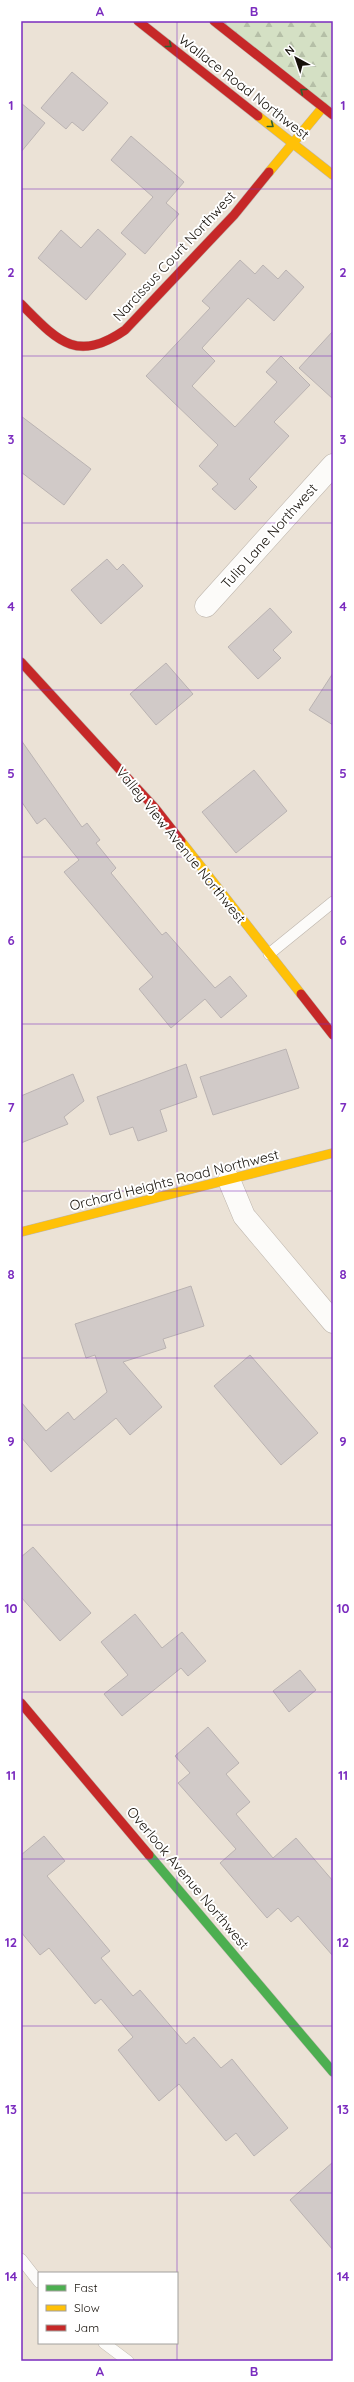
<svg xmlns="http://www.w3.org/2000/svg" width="354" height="2382" font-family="Quicksand,sans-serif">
  <defs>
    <pattern id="forest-firs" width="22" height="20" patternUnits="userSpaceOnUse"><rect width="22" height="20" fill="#d4e0c4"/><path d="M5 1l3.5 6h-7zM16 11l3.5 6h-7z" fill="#b5bfa7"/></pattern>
  </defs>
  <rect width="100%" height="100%" fill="#ebe2d6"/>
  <path fill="url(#forest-firs)" d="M212,21H333V114Z"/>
  <path fill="#d1cac8" stroke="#bab3b2" d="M72,72L108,103L83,131L72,122L66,129L41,108Z
    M21,103L45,123L21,152Z
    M131,136L184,182L166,203L179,214L145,254L121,233L153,197L111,160Z
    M98,229L126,254L86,300L38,258L61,230L81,248Z
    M240,260L255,274L263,265L278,279L286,270L304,287L274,321L248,298L202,348L215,361L192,386L235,427L277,382L266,372L281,356L310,385L274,422L289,436L249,479L257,487L235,510L212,489L218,484L199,466L218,445L146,376L210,308L202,301Z
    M333,331V399L299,368Z
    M21,416L91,469L64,505L21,472Z
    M107,559L117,570L123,564L143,586L101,624L71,590Z
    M270,608L292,632L273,650L281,658L258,679L228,647Z
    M166,663L193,694L156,725L130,694Z
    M333,673V725L309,710Z
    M21,740L82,827L87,823L100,840L96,843L116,868L111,873L162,935L166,932L215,988L230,976L247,996L221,1018L205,999L171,1028L139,989L153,977L64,872L79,860L45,818L37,824L21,801Z
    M254,770L287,811L236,853L202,812Z
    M286,1049L299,1088L213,1115L200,1077Z
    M186,1064L197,1097L160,1110L167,1131L138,1141L133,1127L110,1135L97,1097Z
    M73,1074L84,1101L64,1117L68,1124L21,1143V1096Z
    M191,1286L204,1326L163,1339L166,1348L123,1362L162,1407L130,1435L116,1418L51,1472L21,1437V1402L46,1431L68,1412L74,1420L107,1392L95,1355L86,1358L75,1324Z
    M250,1355L318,1433L281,1465L214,1386Z
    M33,1547L91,1613L60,1641L21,1597V1557Z
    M135,1614L162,1648L182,1632L206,1661L188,1676L181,1668L122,1716L104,1694L128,1675L101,1642Z
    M300,1670L316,1690L289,1712L273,1691Z
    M208,1727L239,1763L226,1774L250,1802L236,1814L273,1858L296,1838L333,1881V1956L298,1916L291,1922L278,1908L267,1918L220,1863L236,1849L178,1783L190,1773L175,1756Z
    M44,1836L65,1861L47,1876L110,1951L101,1958L133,1996L140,1990L186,2044L194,2037L221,2068L232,2059L288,2128L254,2156L236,2133L226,2141L179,2084L159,2101L118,2050L133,2037L101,1999L95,2004L49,1948L40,1955L21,1932V1855Z
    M333,2162V2250L290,2200Z"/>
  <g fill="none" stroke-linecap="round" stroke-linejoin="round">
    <defs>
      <path id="lane" d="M269,954L333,902
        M21,2259L39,2282
        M104,2343L128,2361"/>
      <path id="street" d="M206,606L333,465
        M229,1180L244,1216L333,1322"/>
      <path id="fast" d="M149,1855L333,2072"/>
      <path id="slow" d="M258,116L333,175
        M269,172L323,107
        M181,841L301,994
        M21,1232L333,1153"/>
      <path id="jam" d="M138,21L258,116
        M214,21L333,115
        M21,304C57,340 76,364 125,330L234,215L269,172
        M21,662L155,808L181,841
        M301,994L333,1035
        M21,1703L149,1855"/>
    </defs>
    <use href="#lane" stroke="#bdb5ac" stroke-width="12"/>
    <use href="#street" stroke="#bdb5ac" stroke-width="23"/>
    <use href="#fast" stroke="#bdb5ac" stroke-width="10"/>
    <use href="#slow" stroke="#bdb5ac" stroke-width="10"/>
    <use href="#jam" stroke="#bdb5ac" stroke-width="10"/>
    <use href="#lane" stroke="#fcfbf9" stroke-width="11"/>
    <use href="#street" stroke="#fcfbf9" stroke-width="22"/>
    <use href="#fast" stroke="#4caf50" stroke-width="9"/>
    <use href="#slow" stroke="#ffc107" stroke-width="9"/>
    <use href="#jam" stroke="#c62828" stroke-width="9"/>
  </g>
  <defs><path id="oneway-chevron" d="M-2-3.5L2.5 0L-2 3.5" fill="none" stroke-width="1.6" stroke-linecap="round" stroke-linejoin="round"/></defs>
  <g stroke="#31602d">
    <use href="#oneway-chevron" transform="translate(169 45) rotate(38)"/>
    <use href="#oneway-chevron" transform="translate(303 91) rotate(-142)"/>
    <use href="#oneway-chevron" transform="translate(271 125) rotate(38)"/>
  </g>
  <path fill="none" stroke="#7b2cbf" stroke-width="1" stroke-opacity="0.55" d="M177,21V2273M21,189H333M21,356H333M21,523H333M21,690H333M21,857H333M21,1024H333M21,1191H333M21,1358H333M21,1525H333M21,1692H333M21,1859H333M21,2026H333M21,2193H333M177,2273V2343M177,2343V2361"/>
  <g text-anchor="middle" stroke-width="4" stroke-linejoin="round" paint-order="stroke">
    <g font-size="14" fill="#16110a" stroke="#fff">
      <text transform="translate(244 87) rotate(38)" y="5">Wallace Road Northwest</text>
      <text transform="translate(174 256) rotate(-47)" y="5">Narcissus Court Northwest</text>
      <text transform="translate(269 536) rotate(-48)" y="5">Tulip Lane Northwest</text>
      <text transform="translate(181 845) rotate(51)" y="5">Valley View Avenue Northwest</text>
      <text transform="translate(174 1180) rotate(-14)" y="5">Orchard Heights Road Northwest</text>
      <text transform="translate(188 1878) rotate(50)" y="5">Overlook Avenue Northwest</text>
    </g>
  </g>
  <rect width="354" height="2382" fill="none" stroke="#ffffff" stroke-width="44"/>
  <rect x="38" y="2272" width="140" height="72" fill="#ffffff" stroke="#a2a09d"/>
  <rect x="46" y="2285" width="20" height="6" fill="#4caf50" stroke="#a2a09d"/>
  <text x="74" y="2292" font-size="12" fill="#16110a">Fast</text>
  <rect x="46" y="2305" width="20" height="6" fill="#ffc107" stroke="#a2a09d"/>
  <text x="74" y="2312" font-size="12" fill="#16110a">Slow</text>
  <rect x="46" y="2325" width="20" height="6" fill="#c62828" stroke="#a2a09d"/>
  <text x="74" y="2332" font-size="12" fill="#16110a">Jam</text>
  <g transform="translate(296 58) rotate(320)" stroke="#ffffff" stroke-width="3" paint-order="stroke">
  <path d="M0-3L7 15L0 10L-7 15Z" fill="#16110a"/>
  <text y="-6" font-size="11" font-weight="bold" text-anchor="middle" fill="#16110a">N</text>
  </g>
  <rect x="22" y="22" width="310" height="2338" fill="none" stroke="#7b2cbf" stroke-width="1.5"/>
  <g font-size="13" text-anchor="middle" font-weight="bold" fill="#7b2cbf">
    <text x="100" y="16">A</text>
    <text x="254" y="16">B</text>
    <text x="11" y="110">1</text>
    <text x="343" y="110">1</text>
    <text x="11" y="277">2</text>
    <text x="343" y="277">2</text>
    <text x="11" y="444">3</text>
    <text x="343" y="444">3</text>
    <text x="11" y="611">4</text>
    <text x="343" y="611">4</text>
    <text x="11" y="778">5</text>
    <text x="343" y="778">5</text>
    <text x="11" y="945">6</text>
    <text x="343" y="945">6</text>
    <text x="11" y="1112">7</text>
    <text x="343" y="1112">7</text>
    <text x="11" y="1279">8</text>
    <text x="343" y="1279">8</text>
    <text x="11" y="1446">9</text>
    <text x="343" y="1446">9</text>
    <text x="11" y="1613">10</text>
    <text x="343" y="1613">10</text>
    <text x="11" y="1780">11</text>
    <text x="343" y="1780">11</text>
    <text x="11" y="1947">12</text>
    <text x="343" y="1947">12</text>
    <text x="11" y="2114">13</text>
    <text x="343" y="2114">13</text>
    <text x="11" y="2281">14</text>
    <text x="343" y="2281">14</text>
    <text x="100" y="2376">A</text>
    <text x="254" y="2376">B</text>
  </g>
</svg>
